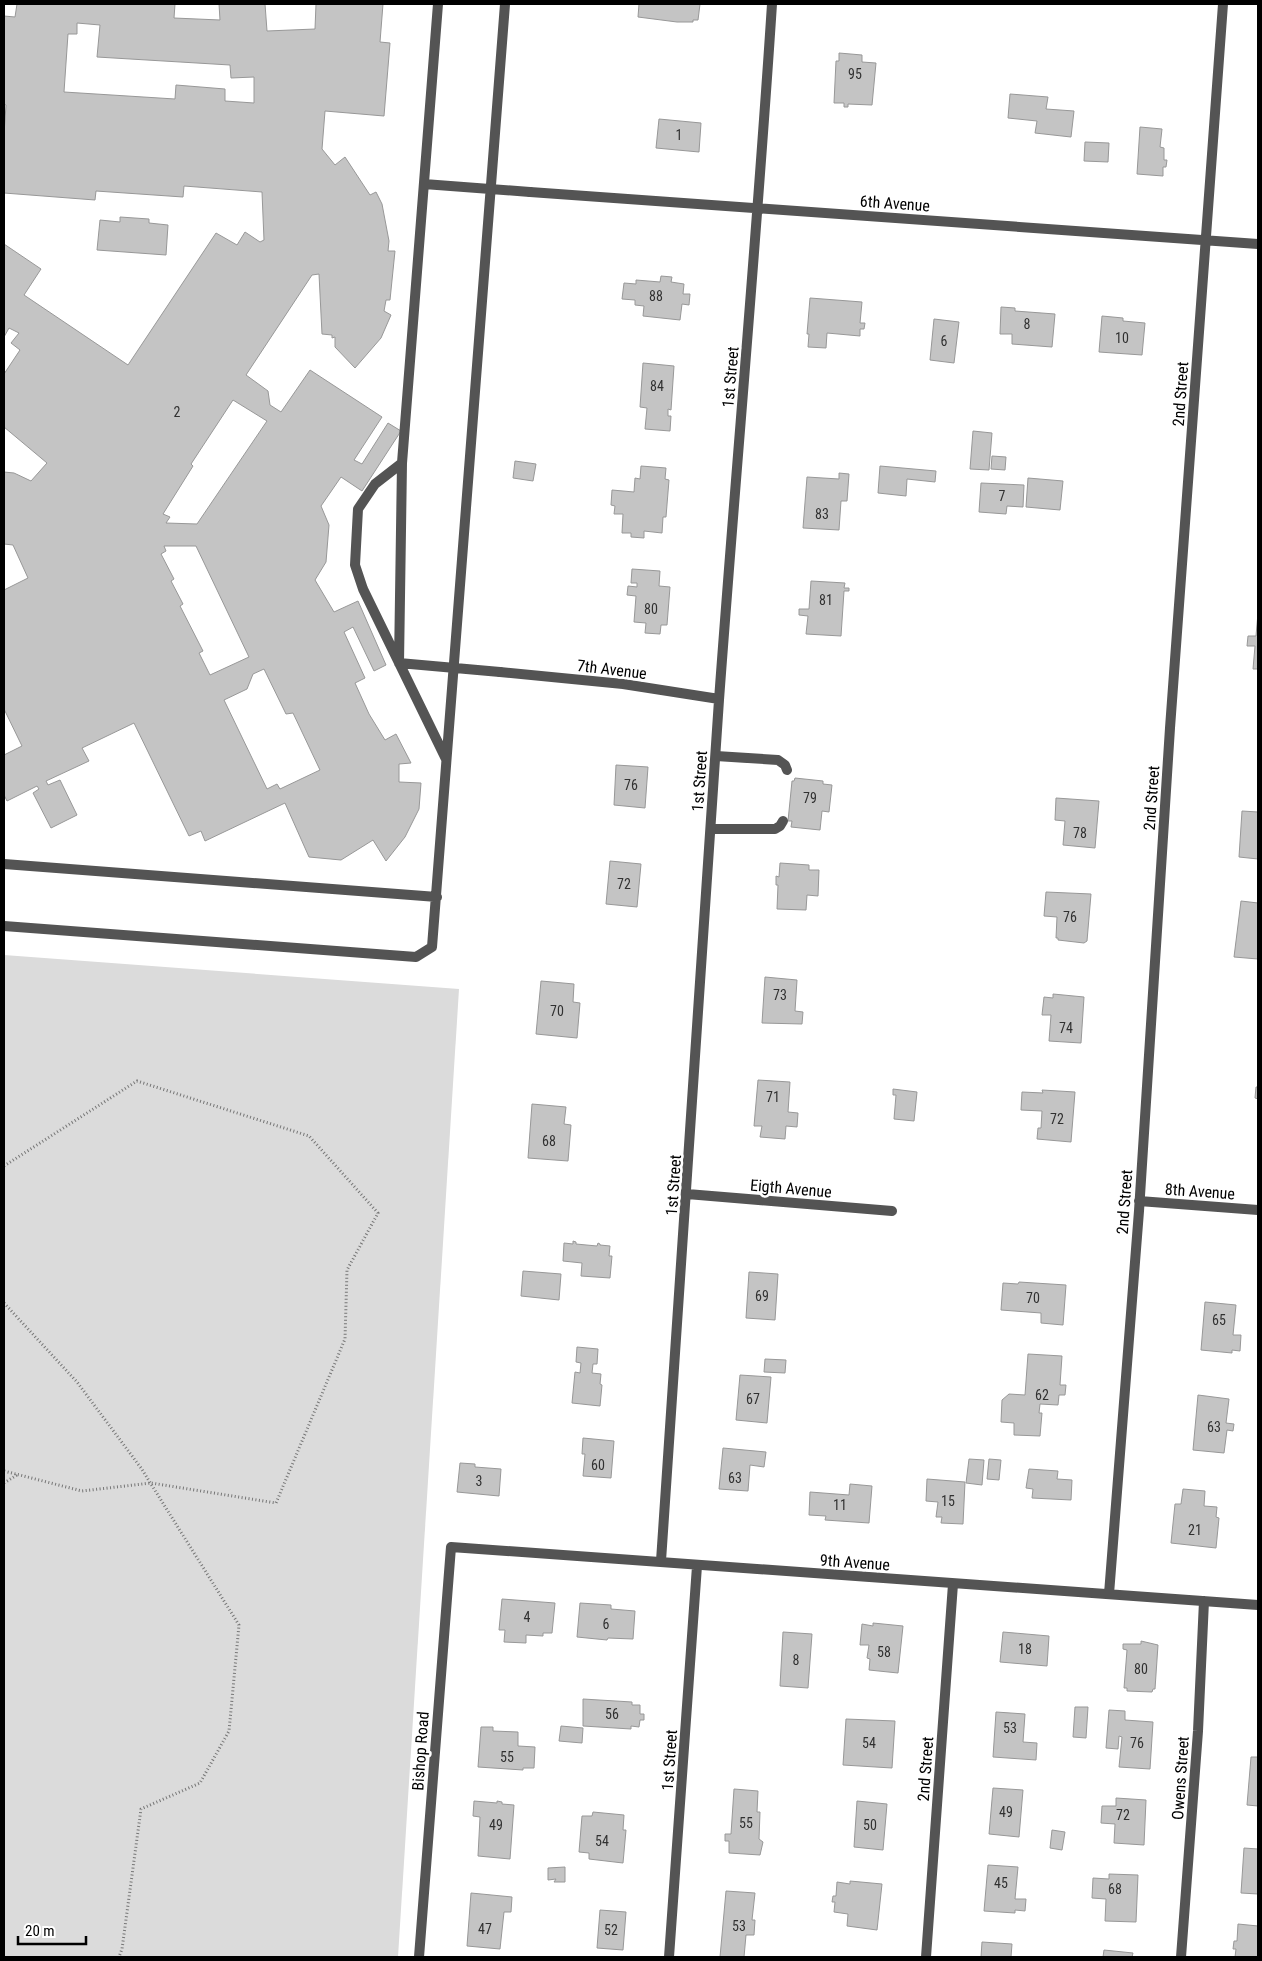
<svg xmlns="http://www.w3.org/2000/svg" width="1262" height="1961" font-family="'Roboto Condensed',sans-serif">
  <rect width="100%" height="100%" fill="#fff"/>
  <path fill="#dbdbdb" d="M4,955L459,989L398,1957H4Z"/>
  <path fill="#c4c4c4" stroke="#989898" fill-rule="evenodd" d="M17,4H175L174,18L220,20L219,4H265L267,31L315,29L316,4H383L380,42L390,43L384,116L325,111L322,149L335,165L345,157L370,195L376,192L382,204L389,241L388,251H395L390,300H386L384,311L391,315L381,338L355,368L335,347V337L332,338V335L322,334L319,274L312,275L246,375L268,391L270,405L281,412L310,370L382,417L354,460L362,464L388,423L401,431L362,491L341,477L321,506L329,525L326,562L315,580L334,612L358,601L386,665L374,671L353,627L344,632L365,678L355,683L369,714L385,740L396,734L411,763L399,764V782L421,783L419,809L405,837L386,861L373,840L341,860L309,857L285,803L205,841L201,831L189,836L134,723L82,748L89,761L46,781L48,785L60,780L77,815L51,828L33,793L39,789L37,786L7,801L4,795V755L22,746L4,709V590L28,578L13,545L4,544V472L14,473L31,481L47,463L4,427V374L20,350L11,343L19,333L9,328L4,337V244L41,269L24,295L128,365L216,233L237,245L245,232L260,242L264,240L262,192L184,186L183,197L96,191L95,200L4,193V134L6,105L4,104V16L15,17ZM77,23L100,25L97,57L230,65L231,78L254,77V103L225,101V89L176,85L175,99L64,92L68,34H77ZM233,400L267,421L197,524L166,523L170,517L163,514L193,466L191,464ZM164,546H196L249,657L210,675L199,653L203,651L180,606L183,604L171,581L174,579L161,554L166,551ZM264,669L286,714L293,713L320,770L280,789L277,784L267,789L224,700L247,689L253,674Z
    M639,4H700L698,20H693V22H677L638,17Z
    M839,53L862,55V62L876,63L872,105L848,104V107H844V103H834L836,61H839Z
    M1010,94L1048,97L1046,109L1074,111L1071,137L1035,133L1037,121L1008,118Z
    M659,119L701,123L699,152L656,148Z
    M1140,127L1162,129L1160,147L1164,148V160H1167L1166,167H1163V176L1137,174Z
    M1085,142L1109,143L1108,162L1084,161Z
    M120,217L149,219V223L168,225L166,255L97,250L100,220L120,222Z
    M661,276L672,277L671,282L684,284L683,294H690L689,305L682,304L680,320L643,316L644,306L635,305V300L622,299L624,283L636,284V280L660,282Z
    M810,298L862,302L860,323H865L864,329H860V336L827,333L826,348L808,347L809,334H807Z
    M1001,307L1015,308V311L1055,314L1052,347L1012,344V334H1000Z
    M1102,316L1123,318V321L1145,323L1142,355L1099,352Z
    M934,319L959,322L954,363L930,360Z
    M643,363L674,366L671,410L668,409V416H671L670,431L645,429L647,408L640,407Z
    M973,431L992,433L989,470L970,469Z
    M992,456L1006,457L1005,470L991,469Z
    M515,461L536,464L533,481L513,478Z
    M641,466L666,468L665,479L669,480L666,517H663L662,533L644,531V538L631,537V533H622L623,514H614L615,506L611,505L612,490L634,492L635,478L640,479Z
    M880,466L936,471L935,482L907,479L906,496L878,493Z
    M839,473L849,474L847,501H841L839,530L803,528L807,477L839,479Z
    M1028,478L1063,481L1060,510L1026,507Z
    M981,483L1024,485L1023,507L1007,506L1006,514L979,512Z
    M632,569L660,571L659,586L670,587L667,625H661L660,634L645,633L646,623L634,622L636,596L627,595L628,586L637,587V583H631Z
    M811,581L845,583L844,588H849V591H844L841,636L806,634L808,616L799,615V609H809Z
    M1258,613V669H1253L1255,646H1247L1248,636H1256Z
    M616,765L648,767L645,808L614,805Z
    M795,778L823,781V784L832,785L829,812L822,811L820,830L791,827L792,821H788L792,781H794Z
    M1056,798L1099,801L1095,848L1063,845L1065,821L1055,820Z
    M1242,811L1258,812V859L1239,857Z
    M610,861L641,864L637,907L606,904Z
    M780,863L809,865V870H819L818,896L807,895L806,910L777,909L778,885H776V876L779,877Z
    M1046,892L1091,894L1087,941L1084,943L1058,940V938H1056L1057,917L1044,916Z
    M1241,901L1258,903V959L1234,957Z
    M765,977L797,980L795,1011L803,1012L802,1024L762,1023Z
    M541,981L574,984L573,1002L580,1003L577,1038L536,1034Z
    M1053,994L1084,997L1081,1043L1049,1041L1051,1015H1042L1044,997L1053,998Z
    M758,1080L790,1082L788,1112L798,1113L797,1127L786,1126L785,1139L760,1137L762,1126H754Z
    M1256,1087H1258V1099L1255,1098Z
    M893,1089L917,1092L914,1121L894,1119L896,1095H893Z
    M1042,1090L1075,1092L1071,1142L1037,1139L1038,1128H1041L1042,1111L1021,1110L1022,1092L1043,1093Z
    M532,1104L566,1107L564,1124L571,1125L568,1161L528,1158Z
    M573,1241L576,1242V1244L597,1246L598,1243L600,1244V1245L610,1246L609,1256H612L610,1278L581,1276L582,1263L563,1261L564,1243L573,1244Z
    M523,1271L561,1274L559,1300L521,1296Z
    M749,1272L778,1274L775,1320L746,1318Z
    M1019,1282L1066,1285L1063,1325L1041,1323V1313L1001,1310L1003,1283L1018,1284Z
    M1205,1302L1236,1305L1233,1335H1241L1240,1351L1232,1350V1353L1201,1350Z
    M577,1347L598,1349L597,1364H593L592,1373L601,1374L600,1384L602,1385L600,1406L572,1403L575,1372L580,1373L581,1363L576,1362Z
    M1028,1354L1062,1356L1060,1385H1066L1065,1395H1059L1058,1405L1040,1404L1039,1413H1042L1040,1436L1014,1435V1423L1001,1422L1002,1400L1009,1394L1025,1395Z
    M765,1359L786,1360L785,1373L764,1372Z
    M740,1375L771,1377L767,1423L736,1420Z
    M1198,1395L1229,1399L1226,1423L1234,1424L1233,1431L1227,1430L1224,1453L1193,1450Z
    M583,1438L614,1441L611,1478L583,1476L585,1454H582Z
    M723,1448L766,1452L764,1467L750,1465L748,1491L719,1489Z
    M969,1459L984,1460L982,1485L966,1483Z
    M989,1459L1001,1460L999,1480L987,1479Z
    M460,1463L475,1464V1467L501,1469L499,1496L457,1492Z
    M1029,1469L1058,1471L1057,1479L1072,1480L1071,1500L1032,1498L1033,1489L1026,1488Z
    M927,1479L965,1482L963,1524L941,1523L942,1517H936L938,1502L926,1501Z
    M850,1484L872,1486L869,1523L825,1520L826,1516L809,1515L810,1492L849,1495Z
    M1183,1489L1205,1491L1204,1506L1217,1507L1216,1517L1219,1518L1216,1548L1171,1543L1175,1504H1181Z
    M502,1599L555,1603L552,1633H543V1636L526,1635V1643L504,1642L505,1630H499Z
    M580,1603L611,1605V1609L635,1611L633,1639L608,1638L607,1640L577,1637Z
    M873,1623L903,1626L898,1673L869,1670L870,1659L867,1658L869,1645H860L862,1624L873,1626Z
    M783,1632L812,1634L808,1688L780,1686Z
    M1003,1632L1049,1636L1047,1666L1000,1662Z
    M1141,1641L1158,1645L1155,1689H1153L1152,1692L1127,1691V1688H1124L1127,1650L1123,1649V1644H1141Z
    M583,1699L632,1702V1705H640V1714H644V1720H640L639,1727L631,1726V1729L583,1726Z
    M1075,1707H1088L1086,1738L1073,1737Z
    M1109,1710L1125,1711V1720L1153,1722L1150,1769L1119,1767L1122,1737L1119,1736L1118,1749L1106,1748Z
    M996,1712L1025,1714L1023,1742L1037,1743L1036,1760L993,1757Z
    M846,1719L895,1721L892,1768L843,1765Z
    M561,1726L583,1728L582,1743L559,1741Z
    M481,1727H493V1731L518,1732V1746L535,1747L534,1768H523V1770L478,1767Z
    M1251,1757H1258V1806L1247,1805Z
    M993,1788L1023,1790L1019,1837L989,1834Z
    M734,1789L758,1791L757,1812H760L759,1839L763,1842L760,1855L729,1853V1841H725V1834H731Z
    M1116,1798L1146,1800L1144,1845L1114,1843L1115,1824L1101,1823L1102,1806H1116Z
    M474,1801L497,1803V1801L502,1802V1804L514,1805L510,1859L478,1856L480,1817L473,1816Z
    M857,1801L887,1804L883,1850L854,1847Z
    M593,1812L624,1815L623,1830H626L623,1863L589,1859V1853L579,1852L582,1816H592Z
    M1052,1830L1065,1832L1062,1850L1050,1848Z
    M1244,1848L1258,1849V1894L1241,1893Z
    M988,1865L1018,1867L1015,1899H1026L1025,1911L1015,1910V1913L984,1911Z
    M565,1867V1882H554L556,1879L548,1880V1868Z
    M1109,1874L1138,1875L1136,1922L1105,1921L1106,1899L1092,1898L1093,1878L1109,1879Z
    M850,1881L882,1884L877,1930L847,1926L848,1914L834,1912L835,1902H832L833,1896H836L837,1882L850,1884Z
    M726,1891L755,1893L752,1920H755L754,1935H746L744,1957H720Z
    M471,1893L512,1897L511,1912H504L500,1949L467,1946Z
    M600,1910L626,1912L623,1950L597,1948Z
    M1238,1924L1258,1926V1957H1235L1236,1949H1233L1234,1941H1237Z
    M982,1942L1012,1944L1011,1957H981Z
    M1104,1950L1133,1953L1132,1957H1103Z"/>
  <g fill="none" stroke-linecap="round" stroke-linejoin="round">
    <path stroke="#767676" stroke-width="3" stroke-dasharray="1 2.5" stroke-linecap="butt" d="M4,1166L137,1081L309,1136L378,1213L347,1270L345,1339L276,1503L151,1483L82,1491L4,1471
      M4,1303L77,1382L141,1468L239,1625L229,1731L200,1783L141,1809L122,1949L119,1957
      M4,1483L17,1475"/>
    <path stroke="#545454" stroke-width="10" d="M438,4L402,463L375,484L358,509L355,565L363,589L446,759
      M424,184L530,192
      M402,463L399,663L500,672
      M716,756L778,760L785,765L787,770
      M711,829H775L780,826L783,821
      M4,864L437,897
      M4,926L416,957L432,947L505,4"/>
    <path stroke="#545454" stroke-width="10" d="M530,192L1258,244
      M500,672L623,684L719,699
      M687,1194L892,1211
      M1139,1201L1258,1210
      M661,1561C681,1274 699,987 719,700C736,468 757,236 772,4
      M1109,1594L1139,1211L1170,728L1223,4
      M419,1957L451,1547L1258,1605
      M669,1957L697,1566
      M926,1957L953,1584
      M1181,1957L1198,1731L1204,1601"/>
  </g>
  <g text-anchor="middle" stroke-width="5" stroke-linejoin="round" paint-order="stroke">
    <g font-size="14" fill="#313131">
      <text x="855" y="79">95</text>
      <text x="679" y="140">1</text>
      <text x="656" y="301">88</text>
      <text x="1027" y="329">8</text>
      <text x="1122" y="343">10</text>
      <text x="944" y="346">6</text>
      <text x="657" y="391">84</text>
      <text x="177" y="417">2</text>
      <text x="1002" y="501">7</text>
      <text x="822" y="519">83</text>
      <text x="826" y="605">81</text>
      <text x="651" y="614">80</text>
      <text x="631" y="790">76</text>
      <text x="810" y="803">79</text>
      <text x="1080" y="838">78</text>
      <text x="624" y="889">72</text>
      <text x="1070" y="922">76</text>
      <text x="780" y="1000">73</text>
      <text x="557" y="1016">70</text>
      <text x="1066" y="1033">74</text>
      <text x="773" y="1102">71</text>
      <text x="1057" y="1124">72</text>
      <text x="549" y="1146">68</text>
      <text x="762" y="1301">69</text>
      <text x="1033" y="1303">70</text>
      <text x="1219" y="1325">65</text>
      <text x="1042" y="1400">62</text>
      <text x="753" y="1404">67</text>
      <text x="1214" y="1432">63</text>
      <text x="598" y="1470">60</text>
      <text x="735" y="1483">63</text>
      <text x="479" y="1486">3</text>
      <text x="948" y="1506">15</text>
      <text x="840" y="1510">11</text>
      <text x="1195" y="1535">21</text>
      <text x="527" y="1622">4</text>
      <text x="606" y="1629">6</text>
      <text x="1025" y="1654">18</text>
      <text x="884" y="1657">58</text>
      <text x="796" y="1665">8</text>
      <text x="1141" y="1674">80</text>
      <text x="612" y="1719">56</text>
      <text x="1010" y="1733">53</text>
      <text x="869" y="1748">54</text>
      <text x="1137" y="1748">76</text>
      <text x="507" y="1762">55</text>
      <text x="1006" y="1817">49</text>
      <text x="1123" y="1820">72</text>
      <text x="746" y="1828">55</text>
      <text x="496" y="1830">49</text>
      <text x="870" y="1830">50</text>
      <text x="602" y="1846">54</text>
      <text x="1001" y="1888">45</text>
      <text x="1115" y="1894">68</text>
      <text x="739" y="1931">53</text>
      <text x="485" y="1934">47</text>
      <text x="611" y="1935">52</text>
    </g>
    <g font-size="16" fill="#000" stroke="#fff">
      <text transform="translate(895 203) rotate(4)" y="6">6th Avenue</text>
      <text transform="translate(730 377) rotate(-85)" y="6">1st Street</text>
      <text transform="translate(1180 394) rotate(-86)" y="6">2nd Street</text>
      <text transform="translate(612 669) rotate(7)" y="6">7th Avenue</text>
      <text transform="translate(699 781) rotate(-86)" y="6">1st Street</text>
      <text transform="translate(1151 798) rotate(-86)" y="6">2nd Street</text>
      <text transform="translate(673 1185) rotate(-86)" y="6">1st Street</text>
      <text transform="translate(791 1188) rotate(5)" y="6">Eigth Avenue</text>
      <text transform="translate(1200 1191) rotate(4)" y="6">8th Avenue</text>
      <text transform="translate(1124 1202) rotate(-86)" y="6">2nd Street</text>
      <text transform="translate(855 1562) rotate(4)" y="6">9th Avenue</text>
      <text transform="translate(420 1751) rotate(-86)" y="6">Bishop Road</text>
      <text transform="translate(669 1760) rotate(-86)" y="6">1st Street</text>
      <text transform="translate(925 1769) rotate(-86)" y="6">2nd Street</text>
      <text transform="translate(1180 1778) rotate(-86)" y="6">Owens Street</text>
    </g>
  </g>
  <rect width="1262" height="1961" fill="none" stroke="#000000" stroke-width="10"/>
  <path d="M18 1936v8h68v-8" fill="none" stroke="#000000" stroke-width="2.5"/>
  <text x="25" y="1936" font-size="15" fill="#000000" stroke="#ffffff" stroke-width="4" paint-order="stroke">20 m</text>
</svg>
